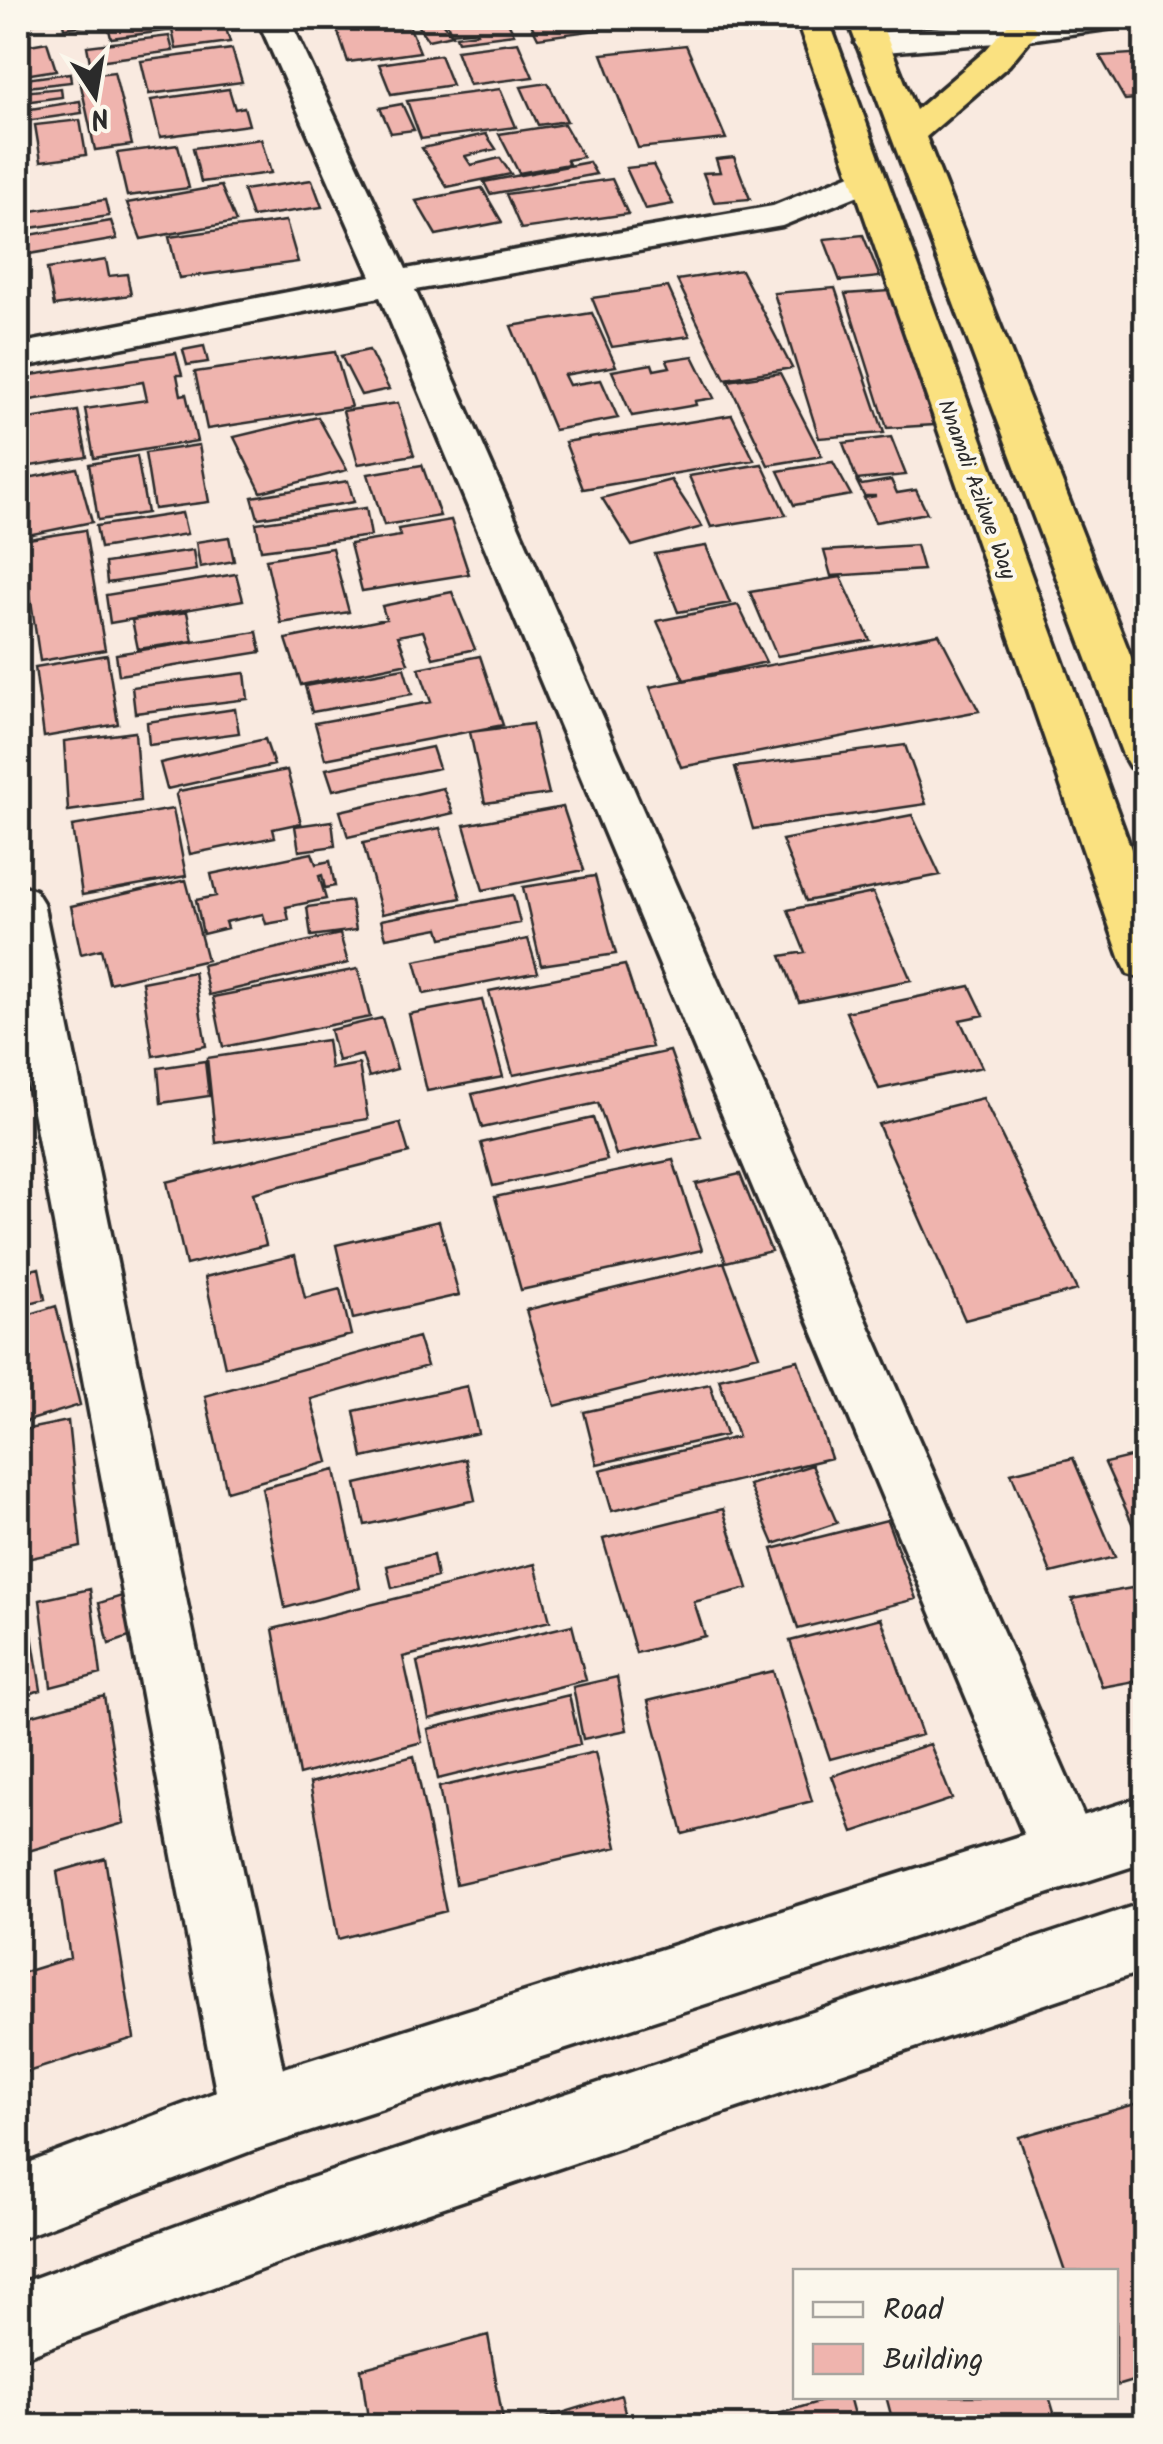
<svg xmlns="http://www.w3.org/2000/svg" width="1163" height="2444" font-family="Kalam,sans-serif">
  <rect width="100%" height="100%" fill="#f9eae0"/>
  <filter id="ink" filterUnits="userSpaceOnUse"><feTurbulence type="fractalNoise" baseFrequency=".01" numOctaves="2"/><feDisplacementMap in="SourceGraphic" scale="20" xChannelSelector="R" yChannelSelector="G"/><feConvolveMatrix kernelMatrix="1 2 1 2 8 2 1 2 1" color-interpolation-filters="sRGB"/></filter>
  <g filter="url(#ink)">
    <path fill="#efb4ae" stroke="#2b2b2b" stroke-width="2.5" d="M18,18H45L46,21L29,24L32,31L18,34Z
      M62,18H144L64,28Z
      M166,18H223L230,42L176,49L172,30L111,38L108,25Z
      M412,18H438L452,35L428,40Z
      M445,18H506L514,34L458,41L456,36L477,33L476,30L451,33Z
      M528,18H669L670,20L538,38Z
      M407,20L420,52L348,62L337,29Z
      M169,36L173,51L90,62L87,46Z
      M47,42L56,70L18,76V47Z
      M518,42L533,77L469,85L456,50Z
      M686,45L726,139L638,148L602,54Z
      M232,49L242,82L149,94L141,61Z
      M1146,53V98L1125,100L1100,56Z
      M440,55L452,85L391,94L379,64Z
      M114,72L132,145L95,150L79,76Z
      M70,73L71,82L18,88V80Z
      M548,83L567,121L538,125L521,87Z
      M61,88L62,97L23,102L22,92Z
      M229,89L235,109L244,107L249,125L160,137L151,100Z
      M500,89L516,127L421,139L407,101Z
      M80,101L82,113L18,122V111Z
      M402,104L414,130L391,133L380,108Z
      M80,120L86,155L41,161L35,125Z
      M564,124L583,157L567,160L569,164L519,173L499,134Z
      M486,134L496,149L465,156L471,165L500,158L511,174L447,187L422,148Z
      M261,139L271,173L201,182L193,148Z
      M178,145L189,188L127,196L117,153Z
      M734,157L750,199L714,202L703,173L720,172L716,159Z
      M589,162L596,174L490,194L484,182Z
      M653,165L673,204L645,209L626,168Z
      M612,179L628,214L521,229L506,194Z
      M312,180L322,207L252,217L243,190Z
      M221,186L236,222L141,239L127,203Z
      M482,188L502,222L436,235L416,201Z
      M105,200L109,216L18,230V213Z
      M111,221L117,239L18,256V237Z
      M286,221L298,262L179,278L169,237Z
      M863,235L880,277L840,281L824,239Z
      M106,260L109,276L127,274L131,295L54,306L47,269Z
      M741,270L792,368L725,379L677,280Z
      M668,287L690,336L612,347L592,298Z
      M835,288L884,433L819,438L774,293Z
      M889,291L934,425L887,428L845,294Z
      M592,313L616,366L564,375L569,385L601,380L618,418L554,430L511,326Z
      M204,346L208,362L187,365L183,350Z
      M369,350L389,389L361,395L341,356Z
      M335,352L351,407L207,429L195,372Z
      M176,353L182,375H177L181,395L186,394L197,441L94,458L85,409L147,400L143,382L18,402V377Z
      M693,356L714,398L695,401L696,405L632,416L612,371L652,364L654,370L670,367L667,360Z
      M780,373L822,456L768,465L728,381Z
      M398,403L414,455L358,464L343,411Z
      M78,411L87,457L18,468V421Z
      M732,415L754,460L583,489L565,442Z
      M318,417L347,470L261,492L234,437Z
      M891,437L906,475L857,480L843,443Z
      M199,445L209,502L154,509L145,453Z
      M137,456L147,513L98,520L89,464Z
      M833,462L851,495L794,505L778,471Z
      M762,464L786,515L711,527L689,476Z
      M422,465L440,516L384,525L368,474Z
      M77,468L92,522L18,537V480Z
      M671,480L702,527L632,546L602,498Z
      M856,480L862,485L891,480L897,493L916,490L927,513L875,522L864,498L876,496H864Z
      M348,481L354,502L258,518L252,497Z
      M366,508L371,536L261,550L256,523Z
      M182,513L187,534L100,548L96,526Z
      M451,520L469,574L362,591L350,544L400,536L398,529Z
      M85,530L105,650L40,661L22,540Z
      M229,537L234,561L200,567L196,542Z
      M916,545L923,570L831,576L824,551Z
      M706,546L730,603L678,612L655,554Z
      M332,548L349,612L281,623L266,559Z
      M193,550L196,570L107,583L105,563Z
      M236,574L243,600L110,623L106,595Z
      M841,577L870,640L777,656L750,592Z
      M452,592L475,649L433,658L423,631L398,636L408,663L301,685L286,639L386,619L382,606Z
      M738,605L766,662L684,680L657,621Z
      M187,612L193,641L138,649L132,620Z
      M257,632L261,652L119,675L116,654Z
      M939,634L979,711L681,767L650,687Z
      M107,655L118,724L44,737L35,667Z
      M480,656L503,725L325,759L315,723L431,702L419,668Z
      M404,668L412,694L312,712L305,686Z
      M245,673L248,699L135,713L132,687Z
      M235,709L239,733L149,745L147,722Z
      M532,724L549,794L485,803L470,732Z
      M135,732L140,801L68,811L64,741Z
      M265,739L274,765L167,789L160,763Z
      M905,745L926,804L753,829L735,767Z
      M432,747L439,768L333,790L326,769Z
      M287,770L301,823L273,829L275,837L190,854L176,795L179,791Z
      M443,788L453,813L348,837L340,811Z
      M563,807L584,870L483,890L464,825Z
      M173,809L186,876L82,895L72,826Z
      M912,815L940,875L806,901L782,840Z
      M332,821L335,846L299,851L295,826Z
      M440,828L461,898L382,914L363,843Z
      M312,853L316,864L330,861L335,886L325,888L322,875L319,876L326,899L286,907L289,920L266,924L263,914L225,922L227,928L203,934L196,900L216,896L211,874Z
      M595,876L616,954L541,965L523,887Z
      M186,880L207,960L109,983L101,949L81,954L71,906Z
      M873,893L911,980L799,1002L781,956L805,952L788,910Z
      M513,895L520,923L442,938L439,928L386,938L381,920Z
      M351,901L356,930L311,936L307,907Z
      M340,934L348,963L209,995L202,965Z
      M528,939L538,972L424,994L415,961Z
      M625,965L652,1047L513,1075L489,991Z
      M358,969L370,1017L223,1047L213,997Z
      M194,972L206,1046L153,1056L142,982Z
      M970,986L984,1015L960,1020L982,1067L879,1089L846,1012Z
      M482,1000L503,1077L427,1091L409,1014Z
      M382,1018L397,1069L369,1077L362,1055L338,1061L330,1030Z
      M327,1040L331,1069L359,1064L368,1119L216,1143L207,1058Z
      M670,1051L701,1137L616,1155L598,1103L482,1128L472,1094Z
      M205,1061L209,1096L161,1103L158,1068Z
      M983,1098L1077,1290L965,1320L878,1124Z
      M593,1118L607,1160L493,1186L481,1143Z
      M400,1123L409,1153L253,1193L266,1245L186,1265L167,1182Z
      M673,1160L702,1250L521,1290L495,1197Z
      M740,1174L771,1251L726,1262L696,1184Z
      M439,1221L459,1295L353,1319L336,1245Z
      M295,1255L305,1298L340,1289L351,1335L225,1367L205,1277Z
      M724,1262L759,1355L555,1406L526,1310Z
      M39,1268L45,1299L18,1306V1273Z
      M56,1306L80,1405L18,1424V1318Z
      M418,1337L427,1366L311,1399L328,1462L227,1491L205,1396Z
      M798,1360L831,1458L612,1511L600,1470L738,1437L719,1379Z
      M710,1384L726,1435L597,1464L584,1412Z
      M467,1386L478,1433L363,1458L354,1411Z
      M68,1421L81,1547L18,1561V1431Z
      M1146,1453V1554L1105,1463Z
      M1073,1458L1115,1557L1051,1573L1011,1473Z
      M466,1459L475,1500L365,1525L356,1484Z
      M812,1465L837,1523L774,1544L749,1485Z
      M335,1470L360,1588L285,1608L262,1488Z
      M723,1509L748,1588L694,1602L705,1636L636,1653L603,1539Z
      M887,1520L916,1599L798,1629L772,1549Z
      M433,1555L437,1577L392,1588L387,1566Z
      M535,1564L550,1621L403,1657L422,1742L299,1775L273,1629Z
      M1132,1588L1146,1628V1679L1102,1687L1072,1599Z
      M90,1589L101,1674L51,1687L40,1600Z
      M125,1595L135,1635L109,1644L99,1603Z
      M26,1598L41,1690L18,1697V1601Z
      M881,1618L922,1735L830,1759L790,1641Z
      M572,1625L586,1680L429,1719L417,1662Z
      M773,1671L812,1801L683,1834L648,1701Z
      M617,1677L627,1730L583,1739L573,1687Z
      M569,1695L580,1744L438,1779L428,1729Z
      M104,1696L124,1823L18,1854V1719Z
      M930,1744L952,1799L853,1832L832,1776Z
      M595,1752L617,1847L456,1884L439,1787Z
      M414,1756L446,1911L338,1939L310,1783Z
      M105,1858L134,2038L18,2075V1974L70,1958L57,1872Z
      M1146,2101V2377L1116,2386V2272H1065L1019,2137Z
      M488,2335L504,2426H369L361,2369Z
      M621,2395L628,2426H533L532,2422Z
      M838,2396H849L857,2426H738Z
      M886,2396H1049L1058,2426H894Z"/>
    <g fill="none" stroke-linecap="round" stroke-linejoin="round">
      <defs>
        <path id="street" d="M257,18H289L406,269L773,206L868,167L881,170L886,178L881,186L782,226L415,290L1089,1828L1098,1852L1089,1876L1065,1885L1041,1876L380,297L18,368V344L371,276Z
          M1046,18H1130L1126,25L1114,28L1020,41L872,53L860,50L855,43L860,36L872,33Z
          M18,884L35,890L43,903L292,2113L281,2138L256,2149L231,2138L220,2113L18,1031Z"/>
        <path id="secondary" d="M1146,1796V1862L256,2149L18,2239V2167L256,2077Z
          M1146,1902V1970L281,2262L18,2359V2284L281,2188Z"/>
        <path id="highway" d="M796,18H828L1146,890V979L1128,974L1121,960Z
          M847,18H879L916,110L985,51L1008,24H1032L1037,31L1009,65L926,137L1146,695V772L1130,767L1123,755Z"/>
      </defs>
      <use href="#street" stroke="#2b2b2b" stroke-width="7"/>
      <use href="#secondary" stroke="#2b2b2b" stroke-width="7"/>
      <use href="#highway" stroke="#2b2b2b" stroke-width="7"/>
      <use href="#street" fill="#fbf7ec" fill-rule="evenodd"/>
      <use href="#secondary" fill="#fbf7ec" fill-rule="evenodd"/>
      <use href="#highway" fill="#fae180" fill-rule="evenodd"/>
    </g>
  </g>
  <g text-anchor="middle" stroke-width="8" stroke-linejoin="round" paint-order="stroke">
    <g font-size="22" fill="#2b2b2b" stroke="#fbf7ec">
      <text transform="translate(978 489) rotate(70)" y="8">Nnamdi Azikwe Way</text>
    </g>
  </g>
  <rect width="1163" height="2444" fill="none" stroke="#fbf7ec" stroke-width="60"/>
  <rect x="30" y="30" width="1103" height="2384" fill="none" stroke="#2b2b2b" stroke-width="4" filter="url(#ink)"/>
  <rect x="793" y="2269" width="325" height="130" fill="#fbf7ec" stroke="#a8a59f" stroke-width="2.5"/>
  <rect x="813" y="2302" width="50" height="15" fill="#fbf7ec" stroke="#a8a59f" stroke-width="2.5"/>
  <text x="883" y="2319" font-size="30" fill="#2b2b2b">Road</text>
  <rect x="813" y="2344" width="50" height="30" fill="#efb4ae" stroke="#a8a59f" stroke-width="2.5"/>
  <text x="883" y="2369" font-size="30" fill="#2b2b2b">Building</text>
  <g transform="translate(95 95) rotate(168)" stroke="#fbf7ec" stroke-width="8" paint-order="stroke">
  <path d="M0-8L18 38L0 25L-18 38Z" fill="#2b2b2b"/>
  <text y="-15" font-size="28" font-weight="bold" text-anchor="middle" fill="#2b2b2b">N</text>
  </g>
</svg>
